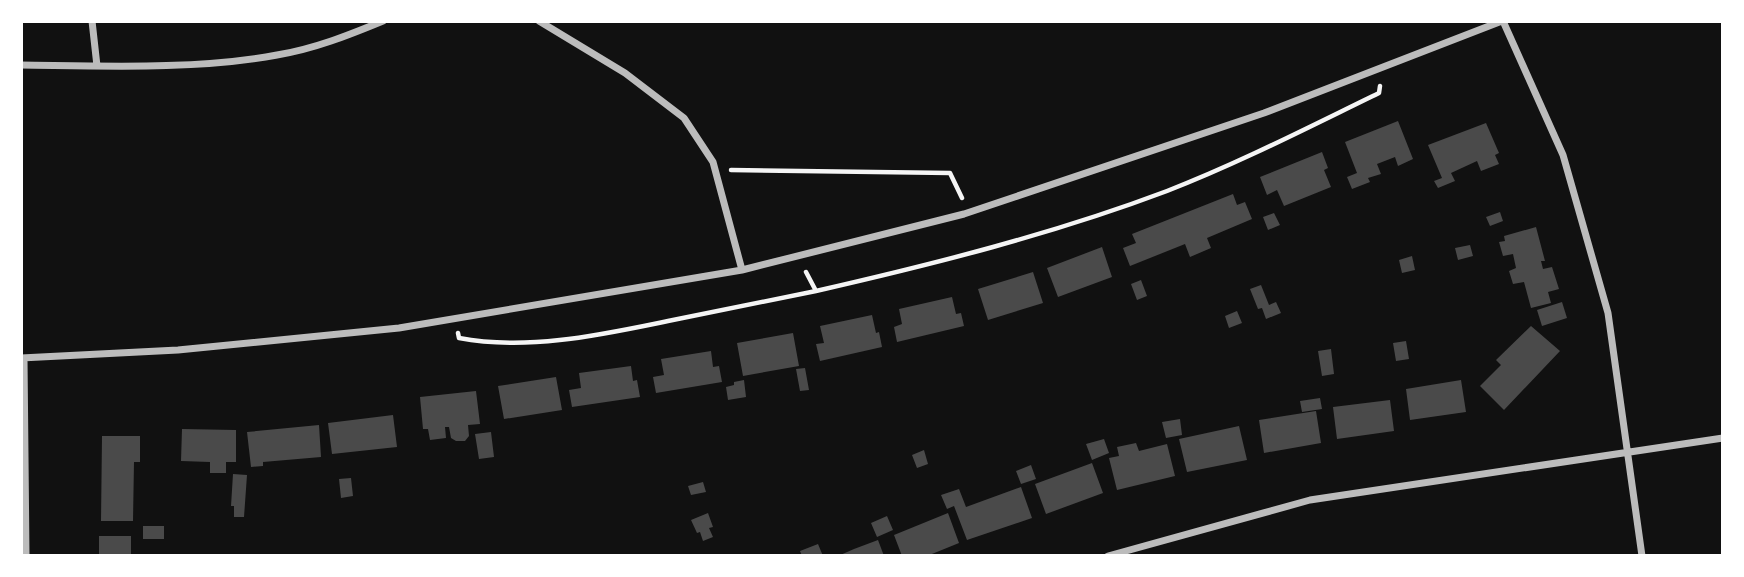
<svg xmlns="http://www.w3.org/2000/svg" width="1744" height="577" font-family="Inter,sans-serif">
  <rect width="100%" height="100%" fill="#111"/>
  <path fill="#4a4a4a" d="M1398,121L1413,159L1398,166L1395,157L1377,164L1381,174L1368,178L1370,182L1352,189L1347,177L1357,173L1345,142Z
    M1486,123L1499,153L1495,155L1499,164L1481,171L1477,161L1451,173L1455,181L1438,188L1434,181L1442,178L1428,145Z
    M1322,152L1328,168L1324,170L1331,187L1284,206L1277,190L1267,195L1260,177Z
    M1233,194L1237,205L1245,202L1252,219L1207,238L1211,248L1190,257L1185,244L1130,266L1123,248L1136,243L1132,234Z
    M1500,212L1503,221L1490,226L1486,217Z
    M1274,213L1280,225L1268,230L1263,217Z
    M1536,227L1545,261H1541L1543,269L1552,267L1559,289L1548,292L1551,303L1531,308L1524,282L1513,284L1509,271L1516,268L1513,254L1503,256L1499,242L1505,241L1504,236Z
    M1470,245L1473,256L1458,260L1455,248Z
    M1102,247L1112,277L1058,297L1047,268Z
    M1412,256L1415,270L1402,273L1399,260Z
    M1033,272L1043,303L988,320L978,289Z
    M1141,280L1147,296L1137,300L1131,284Z
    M1261,285L1269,305L1276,302L1281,313L1266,319L1262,308L1258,309L1250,289Z
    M952,297L956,314L961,313L964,326L897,342L894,327L902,324L899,309Z
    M1562,302L1567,318L1542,326L1537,310Z
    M1237,311L1242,323L1229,328L1225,316Z
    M872,315L876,333L879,332L882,347L820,361L816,344L824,343L820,326Z
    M1531,326L1560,351L1504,410L1480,386L1501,365L1496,360Z
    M793,333L799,366L743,376L737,343Z
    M1406,341L1409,359L1396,361L1393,343Z
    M1331,349L1334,374L1322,376L1318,351Z
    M711,351L713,367L719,366L722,382L656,393L653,377L664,375L661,359Z
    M631,366L633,381L637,380L640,397L572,407L569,390L581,388L579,373Z
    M805,368L809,390L800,391L796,369Z
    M556,377L562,410L504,419L498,386Z
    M744,380L746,397L728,400L726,387L734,385V382Z
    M1461,380L1466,412L1410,420L1406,389Z
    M476,391L480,424L468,425L469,436L465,441H456L451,438L449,427H445L446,438L430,440L428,429H423L420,397Z
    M1320,398L1322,409L1302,412L1300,401Z
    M1390,400L1394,431L1337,439L1333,407Z
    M1316,411L1321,443L1264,453L1259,420Z
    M393,415L397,447L332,454L328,423Z
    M1180,419L1182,435L1166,438L1162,422Z
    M319,425L321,457L263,462V466L251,467L247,432Z
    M1239,426L1247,460L1187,472L1179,439Z
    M182,429L236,430V462H226V473H210V462L181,461Z
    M491,432L494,457L479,459L475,434Z
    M102,436H140V462H134L133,521H101Z
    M1104,439L1109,453L1092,460L1086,444Z
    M1136,443L1139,451L1167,444L1175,476L1117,490L1109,458L1119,456L1117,447Z
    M924,450L928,464L917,468L912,455Z
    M1092,463L1103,493L1046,514L1035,484Z
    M1031,465L1036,479L1021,484L1016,471Z
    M233,474L247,475L244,517H234V506H231Z
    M351,478L353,496L341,498L339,479Z
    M703,482L706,492L691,495L688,486Z
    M1021,487L1032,518L967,540L954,506L947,509L941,495L959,489L966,507Z
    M708,513L713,527L709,528L713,537L703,541L700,532L697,533L691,520Z
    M948,513L959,543L927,556H902L894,535Z
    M887,516L893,530L877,537L871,523Z
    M143,526H164V539H143Z
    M99,536H131V556H99Z
    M878,540L884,556H838L854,549Z
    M818,544L823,556H802L800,551Z"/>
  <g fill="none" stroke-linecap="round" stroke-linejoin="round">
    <path stroke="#f5f5f5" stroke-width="4.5" d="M731,170L950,173L962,198
      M806,272L816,291C934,264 1053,234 1167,191C1239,163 1309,127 1379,93L1380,86
      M458,333L459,338C528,351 600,335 668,321C717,311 766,301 816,291"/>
    <path stroke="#bcbcbc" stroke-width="7" d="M92,21L97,66
      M539,21L625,73L684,118L713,162L742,270
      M1503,21L1563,155L1608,313L1642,556
      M21,65C103,66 196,70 277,55C314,49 349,35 383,21
      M21,358L178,350L399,328L742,270L964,214L1264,113L1502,21
      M24,358L26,556
      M1108,556L1310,500L1723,438"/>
  </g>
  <rect width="1744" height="577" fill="none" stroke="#ffffff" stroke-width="46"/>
</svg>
